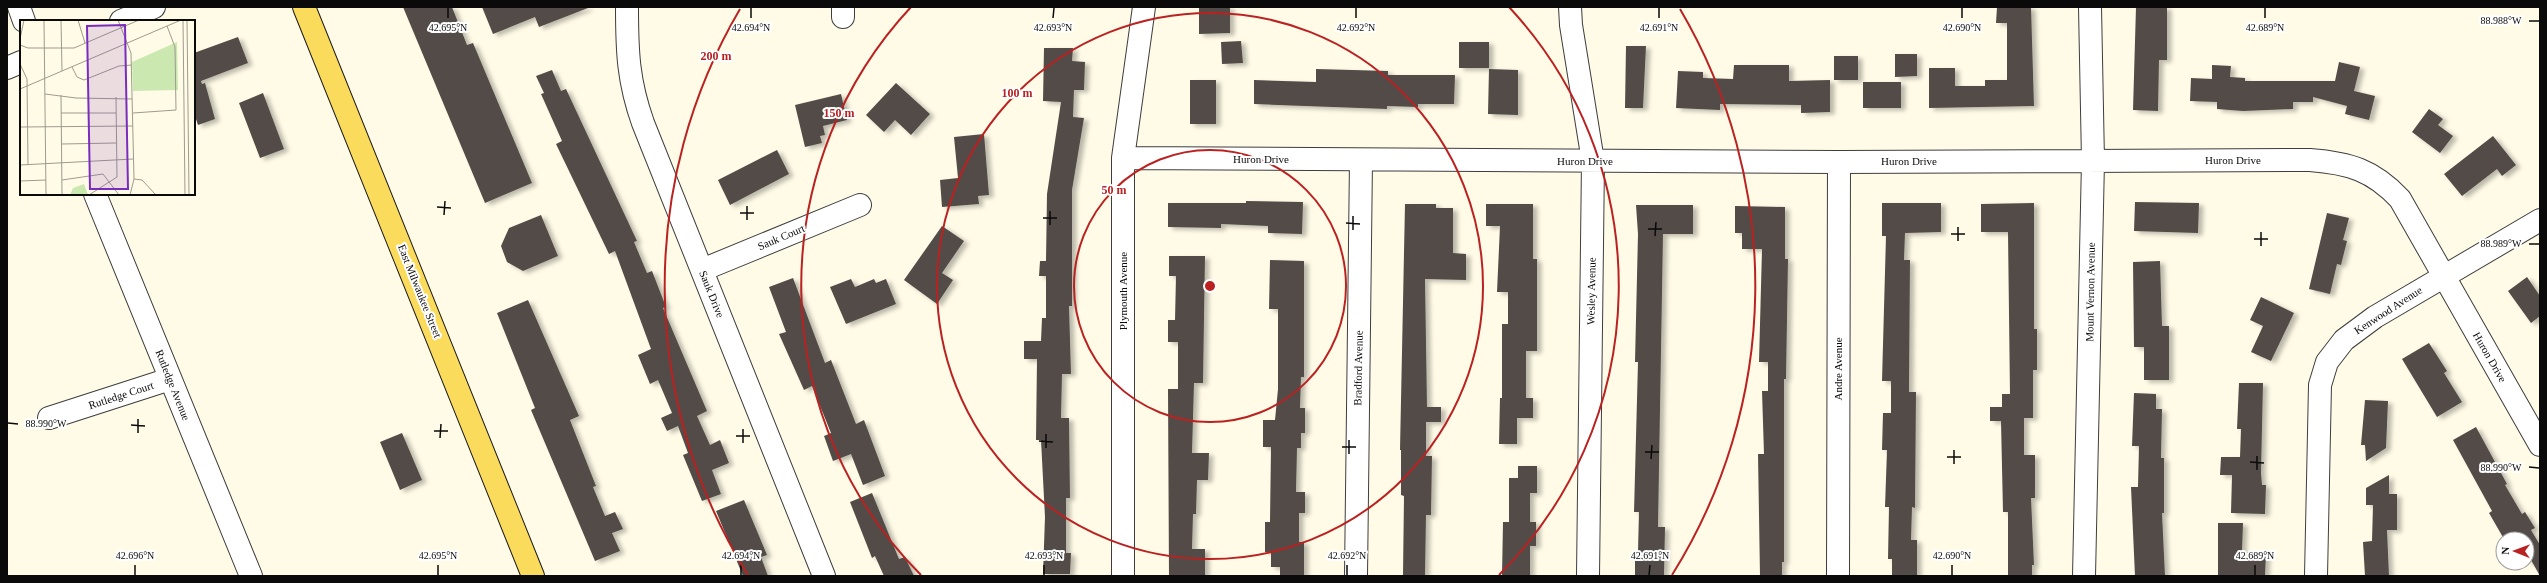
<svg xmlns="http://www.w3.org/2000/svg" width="2547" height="583" font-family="Georgia,serif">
  <defs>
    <filter id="shadow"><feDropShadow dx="4.5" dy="2.5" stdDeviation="2" flood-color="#0004"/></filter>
  </defs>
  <rect width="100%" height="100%" fill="#fffbe7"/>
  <path fill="#524c46" filter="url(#shadow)" d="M403,7H452L467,45L473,43L532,183L485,203Z
    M482,7H588V8L539,27L535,17L493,34Z
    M1199,7H1230V33L1199,34Z
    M1997,7H2031L2034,106L1929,108V68H1955V86H1985V80H2007V23H1996Z
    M2136,7H2167V60H2159L2158,111L2133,110Z
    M238,37L248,63L201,81L202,84L205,83L215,119L198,125L194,113V53Z
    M1241,41L1243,63L1222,64L1221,42Z
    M1459,42H1489V68H1459Z
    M1626,46H1646L1643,108H1625Z
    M1044,48H1073L1072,61L1085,62L1084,90H1074L1073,117L1084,118L1072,190V306H1069L1071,374H1062L1061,418H1069L1070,498H1066V553H1071L1070,574H1043L1045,517L1041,440H1036L1037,359H1024V341H1041L1042,318H1046V276H1039L1040,261H1046L1047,194L1061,102L1043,101Z
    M1895,54H1917V76L1895,77Z
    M1834,56H1858V80H1834Z
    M2339,62L2360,67L2354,91L2375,96L2369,120L2345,114L2347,106L2313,97V102H2293V109L2243,111L2217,109V102L2190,101L2191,78L2212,79V65L2231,66L2230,77L2245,78V81H2335Z
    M1734,65H1789V81L1830,80V112L1801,113V105L1720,104V110L1676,108L1678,71L1703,72V78L1733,79Z
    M1316,69L1388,71V75H1455L1454,104H1418V107L1387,106V109L1254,104V80L1316,82Z
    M1489,69L1518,70V115L1488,114Z
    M552,70L561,91L566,89L637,241L634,242L647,273L652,271L666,307L663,308L707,411L697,416L710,445L720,440L729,463L712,470L721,494L702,501L683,455L688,453L678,426L667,431L661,418L672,413L658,380L650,384L638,355L651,349L615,251L609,254L556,144L562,141L541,94L544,93L536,76Z
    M1190,80H1216V124H1190Z
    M1863,82H1901V108H1863Z
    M896,83L930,114L911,135L895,120L884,132L866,115Z
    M263,93L284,149L260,158L239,103Z
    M841,94L847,120L823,126L825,135L820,136L822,143L805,147L795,105Z
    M2429,109L2443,119L2438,125L2453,136L2440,153L2412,132Z
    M984,134L989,195L978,196L979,204L942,207L940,180L958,178L954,137Z
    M2493,136L2516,165L2502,176L2497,169L2462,196L2444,174Z
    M777,150L789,174L730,205L718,180Z
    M1246,201L1303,202L1302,234L1268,233V226L1221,224V228L1168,227V203H1246Z
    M2135,202L2199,203L2198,233L2134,231Z
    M1882,203H1941V232L1905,233L1904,260H1910L1909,392H1916L1915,508L1912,507L1911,540H1917V576H1892V559H1888L1889,507H1885L1887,450H1882L1883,413H1891V381H1882L1886,236H1882Z
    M2034,203V329H2037V370H2033V418H2024V455H2035V498H2031L2034,565H2032V576H2008V512H2003L2001,421H1990V407H2002V394H2010L2008,232H1981V204Z
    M1405,204H1436V208H1453V253L1466,254V280L1425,279L1427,407H1441V422H1426V456H1432L1431,515H1426L1425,576H1403L1404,496L1401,495V450H1400Z
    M1486,204H1533V259H1537V351H1526V398H1533V418H1517V444H1499L1500,398H1502V324H1508V292H1497L1500,226H1486Z
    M1636,205H1693V234H1663L1658,527H1665L1664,576H1635V551H1638L1639,512H1634L1638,362H1635L1638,234Z
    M1735,206L1785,207V259H1788L1786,379H1784V562H1782V576H1760L1758,454H1764L1762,391H1768V362H1759L1762,249H1742V233H1735Z
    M2327,213L2349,218L2343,240L2347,241L2341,265L2337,264L2330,294L2309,289Z
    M541,215L558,256L523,271L507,262L501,246L509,228Z
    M942,226L964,241L942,273L953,280L937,304L904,280Z
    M1169,256H1205L1203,383H1194L1192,453H1209L1208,480H1197L1196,514H1193L1192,549H1205V576H1169L1168,389H1178V342H1168V320H1175L1176,276H1169Z
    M1270,260L1304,261V377H1301L1300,408H1305V433H1301V448H1297L1296,492H1305V513H1299V542H1304V576H1280V567H1271V552H1265V522H1270L1271,447H1263V420H1275L1278,389V309H1269Z
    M2160,261L2162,326H2169V380H2144V347H2134L2133,262Z
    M2527,277L2540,296V316L2531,323L2508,291Z
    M793,278L825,363L831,360L856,424L864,420L885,476L863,485L851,454L833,461L824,436L831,433L812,386L804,390L779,334L786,332L769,287Z
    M851,279L855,287L874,279L876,283L886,279L896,304L846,324L830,287Z
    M2261,297L2294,313L2271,361L2251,352L2263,326L2250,320Z
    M528,300L579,416L570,420L596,486L593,487L605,516L615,512L623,529L612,533L620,551L595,561L531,410L535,408L497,313Z
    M2429,343L2447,371L2444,373L2462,402L2437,417L2402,359Z
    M2239,383H2263L2261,473L2262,485H2266L2265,514L2231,513L2232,475H2220L2221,457H2240L2241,429H2237Z
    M2134,393L2156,394V409H2162L2161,458H2164V513H2162L2165,576H2135L2131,487H2138L2139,446H2132Z
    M2365,400L2388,401L2386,448L2366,461L2365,445H2361Z
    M2476,427L2507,484L2505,485L2522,514L2525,512L2535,528L2531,530L2540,545V576L2531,560L2527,562V539H2504L2489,513L2492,511L2453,440Z
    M402,433L422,480L400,490L380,442Z
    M1518,466H1537V493H1530V522H1536V546H1530V576H1502L1503,522H1509V478H1518Z
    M2389,475V494H2397V530H2387L2389,576H2365L2363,542L2372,541L2373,505H2366V488Z
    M872,493L899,559L905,557L914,576H884L875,556L872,558L850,502Z
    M744,500L767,555L761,557L768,576H743L716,511Z
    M2218,523H2243L2242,552L2266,553L2265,576L2218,575Z"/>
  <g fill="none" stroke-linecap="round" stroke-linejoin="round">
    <defs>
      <path id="minor" d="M19,7L24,21
        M627,7C627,51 628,81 643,123L824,576
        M843,7V17
        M1570,7L1571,25L1593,161L1588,576
        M121,21L154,7
        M7,68L21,62
        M1123,158L1839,162L2310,160C2349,163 2373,170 2400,199L2540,445
        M95,194L251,576
        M702,270L860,205
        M49,418L170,379
        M1123,576V158L1144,7
        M1356,576L1361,160
        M1838,576L1839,162
        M2084,576L2093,161L2090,7
        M2316,576L2320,385L2327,362L2344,340L2375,317L2540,220"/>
      <path id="major" d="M304,7L533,576"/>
    </defs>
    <use href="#minor" stroke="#3d3d3d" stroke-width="24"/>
    <use href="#major" stroke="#1b1b1b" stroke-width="24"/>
    <use href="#minor" stroke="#fff" stroke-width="22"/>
    <use href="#major" stroke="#fadb5c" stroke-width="22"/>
  </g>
  <path fill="none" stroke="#0a0a0a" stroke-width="1.5" d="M448,18V8M751,18V8M1053,18L1054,8M1356,18V8M1659,18V8M1962,18V8M2265,18V8M2529,21H2539M437,207L451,208M740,213H754M444,215L445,201M1043,218H1057M747,220V206M1346,223L1360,224M1050,225V211M1648,229H1662M1353,230V216M1951,234H1965M1655,236L1656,222M2254,239H2268M1958,241V227M2529,244H2539M2261,246V232M8,423L18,424M131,425L145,426M434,431H448M138,433V419M736,436H750M440,438L441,424M1039,441L1053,442M743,443V429M1342,447H1356M1046,448V434M1645,452H1659M1349,454V440M1947,457H1961M1651,459L1652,445M2250,462L2264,463M1954,464V450M2529,467L2539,468M2257,470V456M135,575V565M438,575V565M741,575V565M1044,575V565M1347,575V565M1649,575L1650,565M1952,575V565M2255,575V565"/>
  <g fill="none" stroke="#ba2222" stroke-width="2">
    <circle cx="1210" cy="286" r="136"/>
    <circle cx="1210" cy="286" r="273"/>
    <path d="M921 575A409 409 0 0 1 911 7M1509 7A409 409 0 0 1 1499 575"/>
    <path d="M748 575A545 545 0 0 1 740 9M1680 9A545 545 0 0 1 1672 575"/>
  </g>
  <g text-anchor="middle" stroke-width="4" stroke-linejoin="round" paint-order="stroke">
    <g font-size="11" fill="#0a0a0a" stroke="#fff">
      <text x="1261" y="163">Huron Drive</text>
      <text x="2233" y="164">Huron Drive</text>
      <text x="1585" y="165">Huron Drive</text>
      <text x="1909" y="165">Huron Drive</text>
      <text transform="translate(781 237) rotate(-23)" y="4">Sauk Court</text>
      <text transform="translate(420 291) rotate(68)" y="4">East Milwaukee Street</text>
      <text transform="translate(1123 291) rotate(-90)" y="4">Plymouth Avenue</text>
      <text transform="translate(1591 291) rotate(-89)" y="4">Wesley Avenue</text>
      <text transform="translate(2090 292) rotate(-89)" y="4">Mount Vernon Avenue</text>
      <text transform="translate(712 294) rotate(68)" y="4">Sauk Drive</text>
      <text transform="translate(2388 310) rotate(-33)" y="4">Kenwood Avenue</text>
      <text transform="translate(2490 357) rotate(60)" y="4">Huron Drive</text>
      <text transform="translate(1358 368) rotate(-89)" y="4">Bradford Avenue</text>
      <text transform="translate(1838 369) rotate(-90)" y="4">Andre Avenue</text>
      <text transform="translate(173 385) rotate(68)" y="4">Rutledge Avenue</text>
      <text transform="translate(121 395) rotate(-18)" y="4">Rutledge Court</text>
    </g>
  </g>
  <g transform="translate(20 20)">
    <rect width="175" height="175" fill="#fffbe7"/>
    <path d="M157,22L158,70L113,71L112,42ZM64,164L68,175H50L53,168Z" fill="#cbe8b1"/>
    <path fill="none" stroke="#9d9b8f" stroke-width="1" d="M24,0L26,175M41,0L42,51M58,0L65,23M98,0L111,33L114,159L110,175M163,0L165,175M167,0L169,175M0,19L4,0M0,25L8,28H54L119,0M0,44L7,59L8,145M52,47L57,57L64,60L99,46L112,45M0,69L161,0M25,74L56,78L112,79M41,75L42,175M41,93H96M113,93L156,90L155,27L147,6M0,107L113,106M42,124L96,123M0,145L113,139M114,159L122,160L136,175M42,160L83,154L99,175M0,161L26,160M69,175L97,157L96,77"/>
    <path fill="#7b2cbf" fill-opacity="0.15" stroke="#7b2cbf" stroke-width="2" d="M105,5L108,169H70L67,6Z"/>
    <rect width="175" height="175" fill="none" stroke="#0a0a0a" stroke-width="2"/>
  </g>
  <g font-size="10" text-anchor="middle" fill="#0a0a0a" stroke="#fff" stroke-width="4" stroke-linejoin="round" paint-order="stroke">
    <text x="2501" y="24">88.988°W</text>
    <text x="448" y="31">42.695°N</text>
    <text x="751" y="31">42.694°N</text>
    <text x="1053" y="31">42.693°N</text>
    <text x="1356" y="31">42.692°N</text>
    <text x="1659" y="31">42.691°N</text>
    <text x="1962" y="31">42.690°N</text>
    <text x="2265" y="31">42.689°N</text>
    <text x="2501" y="247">88.989°W</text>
    <text x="46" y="427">88.990°W</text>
    <text x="2501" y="471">88.990°W</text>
    <text x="135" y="559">42.696°N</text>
    <text x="438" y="559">42.695°N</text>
    <text x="741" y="559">42.694°N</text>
    <text x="1044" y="559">42.693°N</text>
    <text x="1347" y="559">42.692°N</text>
    <text x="1650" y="559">42.691°N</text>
    <text x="1952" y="559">42.690°N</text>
    <text x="2255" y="559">42.689°N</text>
  </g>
  <circle cx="1210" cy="286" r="6" fill="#ba2222" stroke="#fff" stroke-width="2"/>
  <g font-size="12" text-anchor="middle" font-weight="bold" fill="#ba2222" stroke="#fff" stroke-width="4" stroke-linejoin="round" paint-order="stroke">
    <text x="716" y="60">200 m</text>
    <text x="1017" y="97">100 m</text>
    <text x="839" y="117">150 m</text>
    <text x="1114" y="194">50 m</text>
  </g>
  <rect width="2547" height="583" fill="none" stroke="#0a0a0a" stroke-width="16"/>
  <g transform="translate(2515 551) rotate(271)"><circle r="19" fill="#ffffff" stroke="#9d9d9d"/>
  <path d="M0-3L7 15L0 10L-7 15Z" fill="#ba2222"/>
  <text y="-6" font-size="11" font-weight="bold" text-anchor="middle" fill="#0a0a0a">N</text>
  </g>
</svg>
